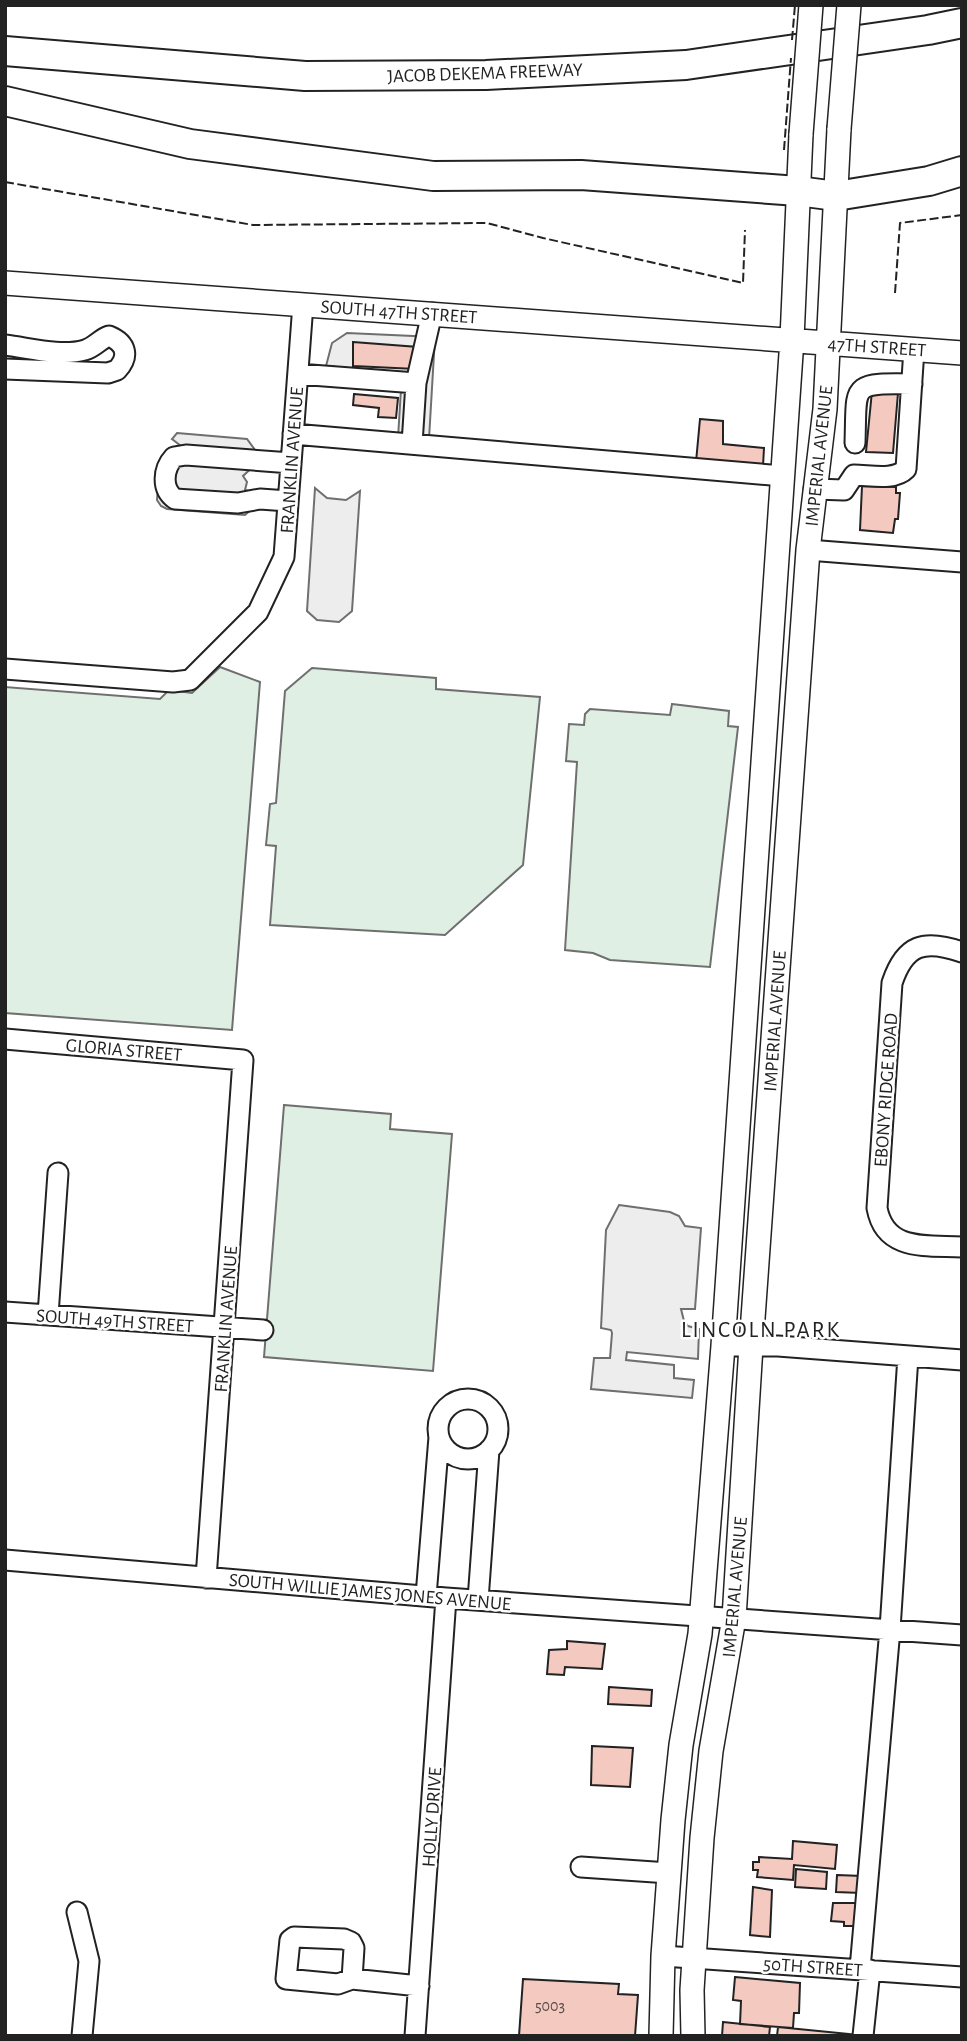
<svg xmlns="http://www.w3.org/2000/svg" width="967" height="2041" font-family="'Alegreya Sans',sans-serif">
  <rect width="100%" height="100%" fill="#fff"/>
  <path fill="#e0efe3" stroke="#6f6f6f" stroke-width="2" d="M220,667L260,682L232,1030L5,1013V687L160,699L169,690L192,693Z
    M312,668L436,678V689L540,697L523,865L445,935L270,925L276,846L266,845L270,804L276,803L285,691Z
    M672,704L729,711L728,726L738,727L710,967L610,960L593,953L565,950L577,762L566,761L569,724L584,725L585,714L590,709L670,715Z
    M284,1105L391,1114L390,1129L452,1134L433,1371L264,1357Z"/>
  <path fill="#ededed" stroke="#6f6f6f" stroke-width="2" d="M347,333L435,337L429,439L398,438L402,373L326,366L332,343Z
    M177,433L247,439L258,454L257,463L243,476L247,482L245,490L260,493V502L245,515L167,509L161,506L157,500L160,460L168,451L181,446L172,439Z
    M315,488L327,498L346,500L360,491L352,611L339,622L317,620L307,611Z
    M619,1205L670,1212L679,1216L685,1226L701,1228L695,1309H681L684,1321L688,1326L699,1329L698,1359L627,1352L626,1360L674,1365V1378L694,1380L692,1398L591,1389L594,1358H610L612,1333L611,1330L601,1328L606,1230Z"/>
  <path fill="#f3c9c0" stroke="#222" stroke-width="2" d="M353,342L418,347L416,369L353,366Z
    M872,391L898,393L893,453L866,452Z
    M354,394L398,398L396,418L378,417L379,408L353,405Z
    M700,419L723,421V444L764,448L763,466L696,462Z
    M862,486L896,487V493H900L898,519H895L893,533L860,530Z
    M567,1641L605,1644L602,1669L565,1667L564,1675L547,1674L549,1650L567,1649Z
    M609,1687L652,1690L651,1706L608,1704Z
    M592,1746L633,1748L630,1787L591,1785Z
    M793,1841L837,1845L835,1869L794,1865L793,1880L757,1877L758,1870H753V1862H759V1857L792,1859Z
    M796,1869L827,1872L826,1889L795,1887Z
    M837,1875L862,1876L861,1893L836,1892Z
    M753,1887L772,1890L770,1937L750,1935Z
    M833,1903H861L859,1926H844V1922L831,1921Z
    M735,1977L800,1983L799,2013H794L793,2028L740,2024L741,2001L733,2000Z
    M523,1979L619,1984L618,1994L638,1995L635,2036H519Z
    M723,2022L770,2027L769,2036H722Z
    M778,2027L859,2035L858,2036H777Z"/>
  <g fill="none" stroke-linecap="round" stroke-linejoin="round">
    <defs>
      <path id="minor" d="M5,345C30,348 61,357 85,350C95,347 100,339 109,336C126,343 130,356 117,370L108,373L5,369
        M298,374L416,383L432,313
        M293,434L783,476
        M855,443C857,384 849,383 912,384
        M412,444L416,383
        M814,489L844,490L854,475C870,475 894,481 906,469L914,349
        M288,501L260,499L238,503L175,499C161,489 163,469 174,457L186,455L291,463
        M808,550L962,562
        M5,669L173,682L190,680L258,612L284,557L303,304
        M962,952C924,939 905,944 892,983L877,1208C885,1252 927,1245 962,1247
        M5,1039L243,1060L206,1578
        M5,1312L263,1330
        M48,1315L58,1173
        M723,1346H778L962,1360
        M438 1429a30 30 0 1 1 60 0a30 30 0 1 1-60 0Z
        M5,1560L446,1598L962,1635
        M426,1596L439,1437
        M478,1600L489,1450
        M581,1867L669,1873
        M77,1912L89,1961L82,2036
        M663,1956L962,1977
        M860,1969L890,1629L908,1356
        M352,1979L354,1948L351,1942L344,1939L294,1937L290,1940L286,1979L338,1984L352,1979L419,1986
        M415,2036L446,1598
        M863,2036L870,1970"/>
      <path id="major" d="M5,283L962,353
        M661,2036L663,1956L673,1820L681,1745L700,1634L723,1346L792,339L801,134
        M693,2036L692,1990L702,1838L711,1751L734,1618L751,1346L808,550L825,409L839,129"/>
      <path id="highway" d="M5,51L305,76L486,75L686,65L928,30L962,23
        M5,101L190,144L433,176L581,175L798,191L836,196L929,181L962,171"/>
    </defs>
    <use href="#minor" stroke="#222" stroke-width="23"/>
    <use href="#major" stroke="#222" stroke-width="26"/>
    <use href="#highway" stroke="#222" stroke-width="32"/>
    <use href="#minor" stroke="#fff" stroke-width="19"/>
    <use href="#major" stroke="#fff" stroke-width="23"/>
    <use href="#highway" stroke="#fff" stroke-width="28"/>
    <defs>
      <path id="major-bridge" d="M839,129L849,5
        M801,134L811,5"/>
    </defs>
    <use href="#major-bridge" stroke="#222" stroke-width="26" stroke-linecap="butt"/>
    <use href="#major-bridge" stroke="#fff" stroke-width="23"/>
    <path stroke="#222" stroke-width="2" stroke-dasharray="9 3.5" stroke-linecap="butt" d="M792,40L795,5
      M784,150L791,58
      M5,182L253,225L487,223L543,238L743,283L745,230
      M895,293L900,223L962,215"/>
  </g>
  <g text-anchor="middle" stroke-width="5" stroke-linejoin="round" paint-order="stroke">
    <g font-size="16" fill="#564c4a">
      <text x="550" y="2011">5003</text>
    </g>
    <g font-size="19" fill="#222" stroke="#fff">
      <text transform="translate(485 72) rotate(-2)" y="7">JACOB DEKEMA FREEWAY</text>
      <text transform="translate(399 311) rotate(4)" y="7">SOUTH 47TH STREET</text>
      <text transform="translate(877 346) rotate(4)" y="7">47TH STREET</text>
      <text transform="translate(818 456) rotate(-84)" y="7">IMPERIAL AVENUE</text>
      <text transform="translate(291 460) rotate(-86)" y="7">FRANKLIN AVENUE</text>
      <text transform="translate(774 1021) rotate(-86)" y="7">IMPERIAL AVENUE</text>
      <text transform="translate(124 1049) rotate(5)" y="7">GLORIA STREET</text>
      <text transform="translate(885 1090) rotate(-86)" y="7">EBONY RIDGE ROAD</text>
      <text transform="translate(225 1319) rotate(-86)" y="7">FRANKLIN AVENUE</text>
      <text transform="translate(115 1320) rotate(4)" y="7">SOUTH 49TH STREET</text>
      <text transform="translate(734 1587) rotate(-85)" y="7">IMPERIAL AVENUE</text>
      <text transform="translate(370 1591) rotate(5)" y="7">SOUTH WILLIE JAMES JONES AVENUE</text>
      <text transform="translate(431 1817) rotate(-86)" y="7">HOLLY DRIVE</text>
      <text transform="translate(813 1966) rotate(4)" y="7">50TH STREET</text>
    </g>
    <g font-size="23" letter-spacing="2" fill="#222" stroke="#fff">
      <text x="761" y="1337">LINCOLN PARK</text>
    </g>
  </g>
  <rect width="967" height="2041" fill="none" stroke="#222222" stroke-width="14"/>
</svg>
